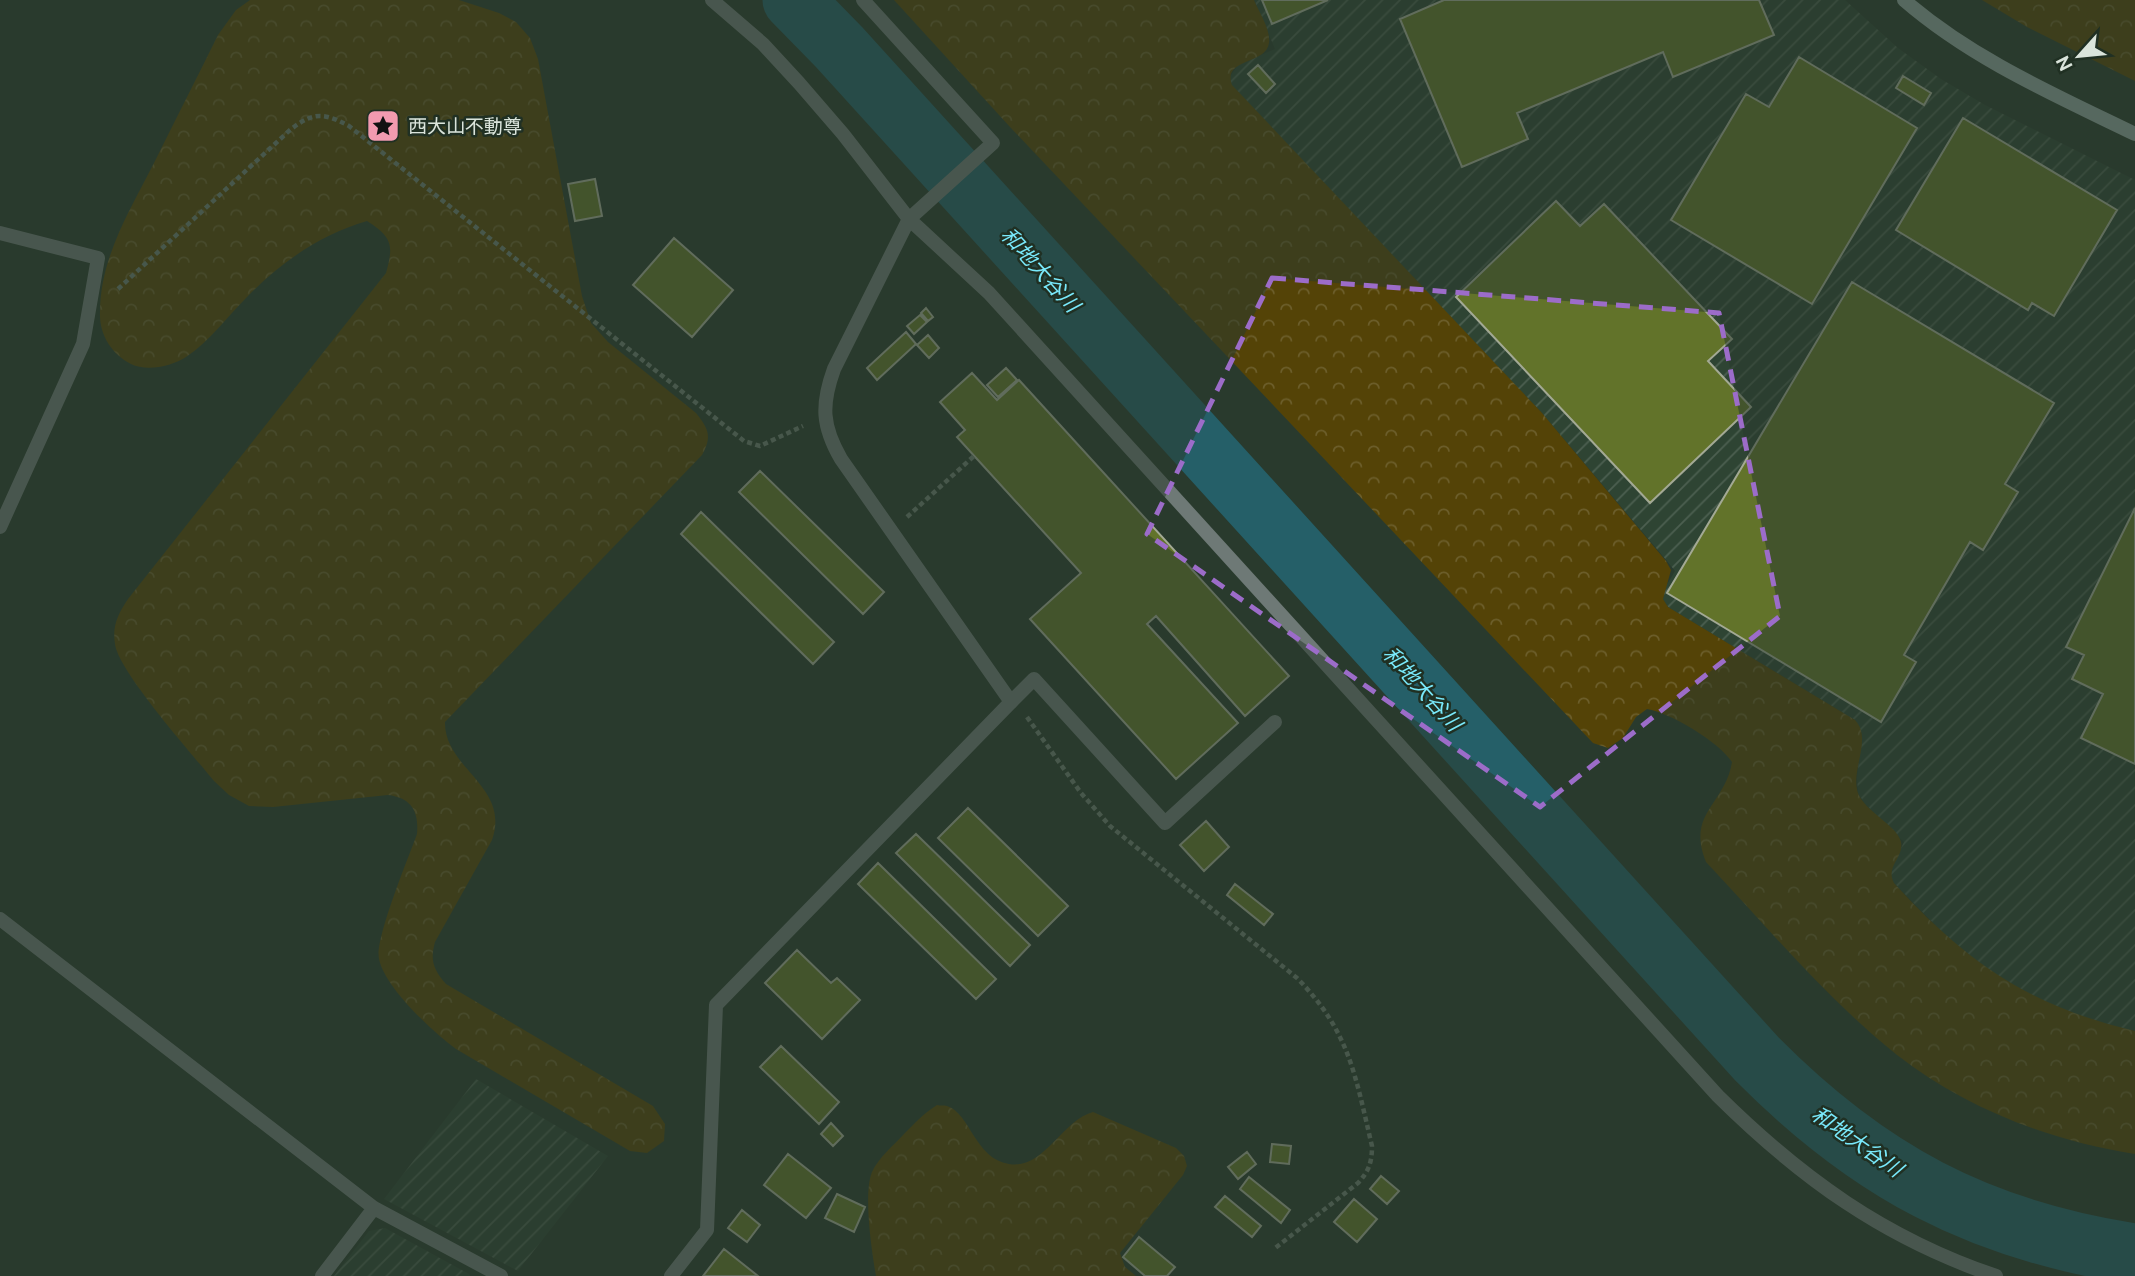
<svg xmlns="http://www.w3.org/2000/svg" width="2135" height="1276" font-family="Ubuntu,'Noto Sans JP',sans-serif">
  <defs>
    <pattern id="industrial-furrows" width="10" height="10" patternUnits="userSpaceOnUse" patternTransform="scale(1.75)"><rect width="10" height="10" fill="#2e4433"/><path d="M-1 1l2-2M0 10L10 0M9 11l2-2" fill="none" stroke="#4c5f50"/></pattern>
    <pattern id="forest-crowns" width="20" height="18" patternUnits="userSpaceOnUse" patternTransform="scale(1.75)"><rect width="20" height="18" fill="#544307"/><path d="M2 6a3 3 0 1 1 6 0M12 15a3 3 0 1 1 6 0" fill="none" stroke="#6c5e2b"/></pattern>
  </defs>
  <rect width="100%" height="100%" fill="#293a2d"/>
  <path fill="url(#industrial-furrows)" d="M1254,0H1845L1898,48L1941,79L1985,105L2135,180V1031L2100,1023L2066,1011L2033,997L2002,979L1972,958L1945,935L1894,883L1890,876L1891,868L1904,842L1865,804L1858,793L1857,778L1862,734L1855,720L1668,607L1663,599L1665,588L1675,571L1667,561L1542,413L1231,85L1229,78L1238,65L1275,49Z
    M476,1079L608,1156L518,1271L384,1199Z
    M385,1228L469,1274L470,1276H334L369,1231Z"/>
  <path fill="url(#forest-crowns)" d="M250,0H459L499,13L516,22L530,38L538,59L582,296L591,323L608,342L696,413C709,429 712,437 702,455L445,722C444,769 511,786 492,840L435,942C430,960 433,969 446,984L653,1106L665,1124L664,1141L647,1153L630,1151L456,1049C433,1032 385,988 379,959C375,938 408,859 417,834C419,812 412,798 388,795L273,807L249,806L229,795L214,781C193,755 118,671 115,644C112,626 118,614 128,599L386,273C394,245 392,237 367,221C321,234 280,263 247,297C227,317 210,341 186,357C172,366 147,372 131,364C111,354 99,334 100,312C100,258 130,210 154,163C175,120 197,78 218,35L236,10Z
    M894,0H1254C1259,12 1271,30 1269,43C1266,65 1222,58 1232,85L1542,413L1666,561L1671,570L1663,599L1668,607L1855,720C1873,739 1850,770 1858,793C1865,812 1897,825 1901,842C1904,858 1885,866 1894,883C1966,962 2029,1006 2135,1031V1154C2050,1141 1965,1108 1897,1055C1827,999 1768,928 1706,862C1686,813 1725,805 1732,762C1719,742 1671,713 1647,709L1636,717L1623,738L1608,748L1593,743L1010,127Z
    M1982,0H2135V81L2027,27Z
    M937,1105C940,1106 944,1105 947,1106C970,1113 975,1159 1009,1164C1044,1170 1061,1121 1093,1112L1176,1148L1184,1156L1187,1166L1183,1175L1120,1253L1125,1267L1136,1276H876C872,1252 863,1194 872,1172C879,1157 893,1146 904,1134C914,1124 924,1113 937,1105Z"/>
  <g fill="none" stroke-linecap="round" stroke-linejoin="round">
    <path stroke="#255f68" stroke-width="61" d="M793,0L839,47L1757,1059C1868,1171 1978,1230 2135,1254"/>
  </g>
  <path fill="#62732a" stroke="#a3a994" stroke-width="2" d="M1262,0H1328L1272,24Z
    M1444,0H1759L1774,35L1673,77L1663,52L1517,113L1528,139L1462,167L1400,19Z
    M1799,57L1917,128L1812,304L1671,220L1746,94L1769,107Z
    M1258,65L1275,84L1266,93L1248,74Z
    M1903,76L1931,93L1924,105L1896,88Z
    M380,115L395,126L386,138L371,126Z
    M1963,118L2117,210L2054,316L2032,303L2028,310L1896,230Z
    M595,179L602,216L575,221L568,184Z
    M1556,201L1580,226L1604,204L1732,339L1708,361L1751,407L1650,503L1456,297Z
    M674,238L733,290L692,337L633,285Z
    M1852,282L2054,403L2005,484L2018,492L1983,550L1970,542L1904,655L1916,662L1881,722L1667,593Z
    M926,308L933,317L928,321L921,313Z
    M920,315L927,322L914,334L907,326Z
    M906,332L916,344L877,380L867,368Z
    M928,335L939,348L929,358L917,345Z
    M1006,368L1017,380L998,397L987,385Z
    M972,373L997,400L1019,380L1289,676L1245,716L1156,616L1147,624L1238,723L1176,779L1030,619L1081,573L957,437L965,430L940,402Z
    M760,471L884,592L863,614L739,492Z
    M2135,508V764L2081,738L2103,694L2072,679L2084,655L2066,647Z
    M701,512L834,642L813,664L681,534Z
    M968,808L1068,906L1038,936L938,838Z
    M1206,821L1229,847L1204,871L1180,845Z
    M916,834L1030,945L1010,966L896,853Z
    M878,863L996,979L976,999L858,884Z
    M1235,884L1273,914L1264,925L1227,895Z
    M797,950L831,983L837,978L860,1000L822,1039L765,983Z
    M781,1046L839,1102L819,1124L760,1067Z
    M831,1123L843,1136L833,1146L821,1134Z
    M1272,1144L1291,1146L1289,1164L1270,1162Z
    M1247,1152L1256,1164L1238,1179L1228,1167Z
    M788,1154L831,1188L806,1218L764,1185Z
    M1381,1176L1399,1191L1387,1204L1370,1189Z
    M1249,1177L1290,1210L1281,1223L1240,1189Z
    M837,1194L865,1207L854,1232L825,1218Z
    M1225,1196L1261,1226L1252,1237L1215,1207Z
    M1354,1199L1377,1219L1357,1242L1334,1222Z
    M742,1210L760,1225L747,1242L728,1228Z
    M1139,1237L1175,1267L1167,1276H1145L1123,1257Z
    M724,1249L758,1276H703Z"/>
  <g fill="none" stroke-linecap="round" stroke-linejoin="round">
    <path stroke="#6c7a6f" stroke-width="4.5" stroke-dasharray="5 3.5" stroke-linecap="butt" d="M118,289L290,130C313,112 323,112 349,126L744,441L760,446L803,426
      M907,517L974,456
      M1027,717L1081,793L1110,826L1297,978C1350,1032 1355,1075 1372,1146C1372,1162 1369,1171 1358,1183L1274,1249"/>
    <path stroke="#6e7976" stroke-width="14" d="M1011,702L1034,679L1165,823L1275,722"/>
    <path stroke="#6e7976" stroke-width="14" d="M712,0L763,44L799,83L843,134L909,219L989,293L1718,1096C1801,1178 1884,1238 1996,1276
      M0,233L98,258L83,344L0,527
      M0,919L374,1208L501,1276
      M322,1276L374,1208
      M671,1276L707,1230L716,1005L1011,702L841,459C822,426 821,405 834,369L909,219L993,143L863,0"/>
    <path stroke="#8d9f9b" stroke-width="14" d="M1904,0C1972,59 2055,95 2135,134"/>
  </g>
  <path d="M0 0H2135V1276H0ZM1272,278L1719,313L1780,616L1540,807L1147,534Z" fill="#293a2d" fill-opacity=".55" fill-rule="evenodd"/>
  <path fill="none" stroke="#9c6cc9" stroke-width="5" stroke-dasharray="14 9" stroke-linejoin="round" d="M1272,278L1719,313L1780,616L1540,807L1147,534Z"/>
  <defs>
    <symbol id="sight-square" viewBox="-11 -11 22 22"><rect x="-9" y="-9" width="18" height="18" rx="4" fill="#f29ab0" stroke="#203023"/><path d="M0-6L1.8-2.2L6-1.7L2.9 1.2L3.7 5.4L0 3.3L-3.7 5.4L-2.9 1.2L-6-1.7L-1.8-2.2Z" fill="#111"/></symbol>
  </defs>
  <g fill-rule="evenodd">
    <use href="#sight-square" x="364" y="107" width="38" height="38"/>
  </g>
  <g text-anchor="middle" stroke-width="5" stroke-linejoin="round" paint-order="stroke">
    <g font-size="19" fill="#dae4db" stroke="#203023" text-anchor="start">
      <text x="408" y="133">西大山不動尊</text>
    </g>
    <g font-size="21" font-style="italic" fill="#79e9fb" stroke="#203023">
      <text transform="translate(1040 270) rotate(48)" y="7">和地大谷川</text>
      <text transform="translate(1422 689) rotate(48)" y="7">和地大谷川</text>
      <text transform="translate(1857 1142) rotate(35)" y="7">和地大谷川</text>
    </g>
  </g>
  <g transform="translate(2079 56) rotate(243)" stroke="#203023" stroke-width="5" paint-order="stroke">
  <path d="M0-5L12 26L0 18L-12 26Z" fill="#dae4db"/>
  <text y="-10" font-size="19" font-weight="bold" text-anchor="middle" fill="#dae4db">N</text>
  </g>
</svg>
